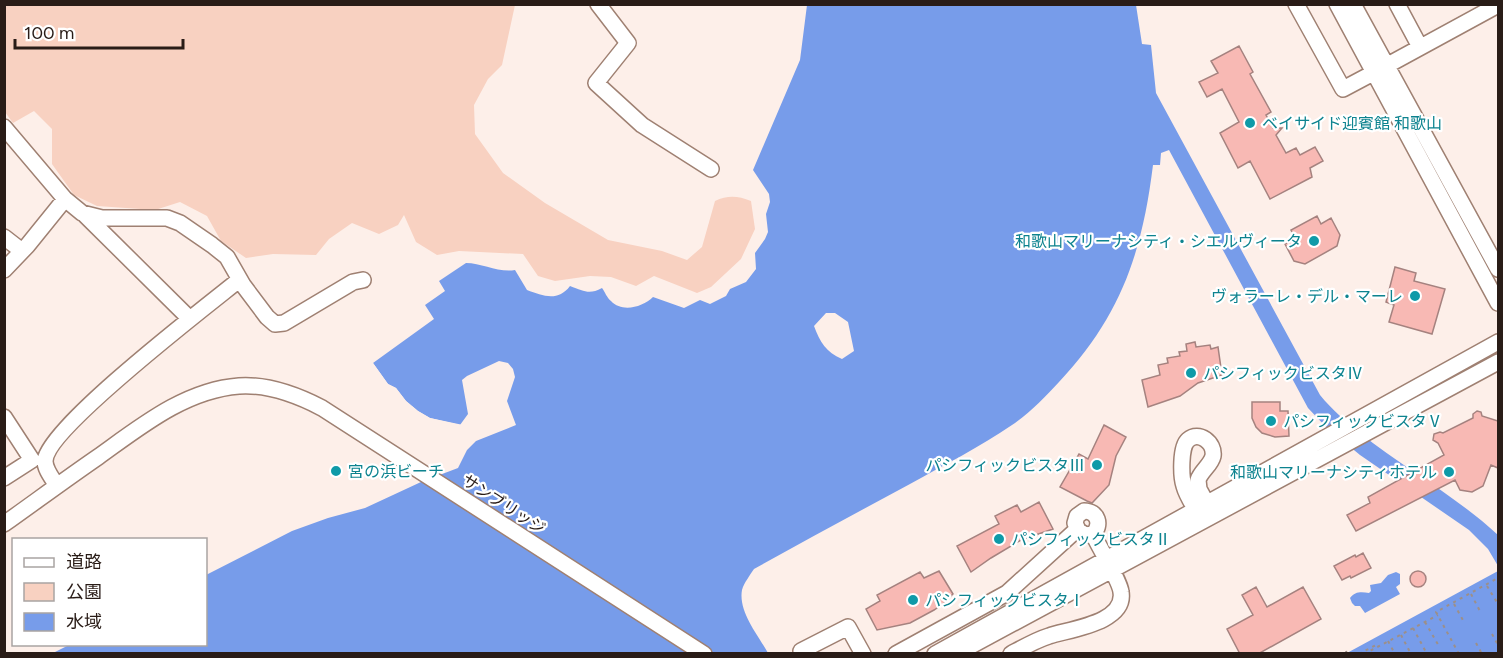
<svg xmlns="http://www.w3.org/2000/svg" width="1503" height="658" font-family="Figtree,'Noto Sans JP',sans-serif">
  <rect width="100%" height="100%" fill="#fdefe9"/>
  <path fill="#f8d1c1" d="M4,5H515L502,65L488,79L474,105L475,134L503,173L545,203L608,240L662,251L687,260L702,247L715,201C728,195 738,196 751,201L755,229L741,259L711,287L697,293L654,276L636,286L611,277L590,276L555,281L538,276L523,254L459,251L437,255L416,242L404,215L398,225L379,234L352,223L329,239L316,255L273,254L246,258L221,241L207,216L180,202L155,210L97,206L74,195L52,164V129L34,111L13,123L5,112Z"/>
  <path fill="#779cea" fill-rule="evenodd" d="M807,5H1136L1142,44L1151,45L1156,93L1320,395C1332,410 1346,421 1360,433C1405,469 1456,496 1498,535V566L1488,549L1469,530L1360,455L1326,427L1308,408L1169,150L1161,153L1160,165H1153C1142,253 1121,316 1059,382C1045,397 1030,413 1012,425C980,447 944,465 910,484C858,512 806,540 754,569C750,575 744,583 742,590C738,612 759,636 768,653L51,654L69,645L206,644V575L292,531L328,518L365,508L421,482L458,468L467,450L476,441L516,425L507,401L515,377L513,369L508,363L499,361L467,376L462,380L468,414L460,425L430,418L418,411L406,401L396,388L388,384L373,363L434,319L425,305L445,291L439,281L466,263C482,263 499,273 515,270L527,290C543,296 558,302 570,286C584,291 589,295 602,288C605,292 607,298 611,301C622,313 643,307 653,297L684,308L700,300L710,304L726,296L730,289L746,282L756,269L755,253L765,239L768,232L766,214L770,202L769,194L753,170L800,60ZM826,313H835L848,322L854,351L842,359C826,352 820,342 814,326Z
    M1498,571V653H1347Z
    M1396,572L1400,574V584L1396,587L1400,594L1365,613L1360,606H1355L1352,603L1350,598C1355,591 1362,592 1369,593L1371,591L1370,585L1381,583L1388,575Z"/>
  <path fill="#fdefe9" d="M373,363L388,384L396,388L406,401L418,411L430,418L463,425L460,428L444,425L429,421L416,413L404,403L394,390L386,386L370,365Z"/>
  <path fill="#f8b9b4" stroke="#a5827f" stroke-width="1.5" d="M1239,46L1253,72L1250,74L1271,112L1266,115L1273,128H1282L1276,135L1286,153L1296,148L1300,155L1315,147L1323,161L1310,168L1312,177L1270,199L1250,161L1238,168L1220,133L1239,122L1222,89L1207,97L1199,82L1218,73L1211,61Z
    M1317,216L1321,224L1331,218L1340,235L1337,246L1305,264L1294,261L1285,244L1295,238L1291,230Z
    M1395,267L1416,273L1414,281L1445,289L1432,334L1389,322L1394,305L1386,302Z
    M1195,342L1196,347L1210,345L1211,349L1218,347L1222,375L1198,383L1180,396L1148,407L1142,380L1160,375L1158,365L1168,363L1167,358L1180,356L1179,352L1187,351L1186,344Z
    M1252,402H1280V411H1288L1289,436L1275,437L1262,433L1256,427L1252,418Z
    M1477,411L1481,412L1482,416L1498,421V468L1491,465L1483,486L1472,492L1460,490L1455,480L1356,531L1347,515L1370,503L1368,497L1444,455L1438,443L1433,440L1434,434L1440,432L1443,433L1473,418V414Z
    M1104,425L1126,437L1116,456L1109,485L1092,503L1087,501L1060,487L1079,454L1088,459Z
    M1039,502L1053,529L1021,540L991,558L971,572L957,546L999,524L995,516L1017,505L1021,512Z
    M1363,553L1371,568L1351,578L1350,576L1342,580L1334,566L1355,555L1356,557Z
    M1410 579a8 8 0 1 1 16 0a8 8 0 1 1-16 0Z
    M939,571L953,594L944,603L934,610L910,623L877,630L866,609L880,601L877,595L920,572L924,578Z
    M1256,587L1267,607L1303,587L1321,619L1258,654H1240L1227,629L1253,615L1242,595Z"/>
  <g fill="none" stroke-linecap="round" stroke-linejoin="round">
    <defs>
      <path id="minor" d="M598,4L628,43L596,83L642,125L711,169
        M1296,4L1343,89L1375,72
        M1337,4L1498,303
        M1353,4L1498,269
        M1397,4L1420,47
        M1386,66L1498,5
        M4,127L65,199L82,213L102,218H167L180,223L212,245L227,257L243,285L267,317L275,324L284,323L353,282L363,280
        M85,215L190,319
        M4,237L22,251
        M4,270L27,246L65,199
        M4,417L32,460L4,478
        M57,486C53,479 45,470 45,461C46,429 208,305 239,280
        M1200,516C1194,507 1187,497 1184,486C1181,477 1180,447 1188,440C1199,430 1215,443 1213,456C1211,465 1201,471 1198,480L1199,489L1211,511
        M4,524C35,502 66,479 98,457C140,427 185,390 239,386C268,384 297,395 322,408L704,654
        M1078,530L1075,523L1077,516L1084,511C1098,511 1102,525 1093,534
        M801,651L848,627L863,654
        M896,654L1007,593L1073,533L1078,530L1085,535L1093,534
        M935,654L1498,342
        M956,654L1498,362
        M1011,654C1024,647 1036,640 1049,636C1070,629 1126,623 1121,592C1120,581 1099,547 1093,534"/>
    </defs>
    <use href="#minor" stroke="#9f8072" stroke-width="18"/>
    <path stroke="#9c8f89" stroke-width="2" stroke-dasharray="3 4.5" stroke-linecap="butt" d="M1487,586L1498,604
      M1471,594L1481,613
      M1454,604L1464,622
      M1425,622L1440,648
      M1413,628L1427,654
      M1492,634L1498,645
      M1401,635L1411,654
      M1388,641L1395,654
      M1476,643L1482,654
      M1346,651L1347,654
      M1359,654L1376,645L1377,647
      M1364,654L1438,615
      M1459,654L1436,612L1498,578"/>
    <use href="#minor" stroke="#fff" stroke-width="15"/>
  </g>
  <g fill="#0f9aa8" stroke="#fff" stroke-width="2">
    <circle cx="1250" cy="123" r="6"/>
    <circle cx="1314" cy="241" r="6"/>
    <circle cx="1415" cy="296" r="6"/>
    <circle cx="1191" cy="373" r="6"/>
    <circle cx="1271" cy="421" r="6"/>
    <circle cx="1097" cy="465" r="6"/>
    <circle cx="336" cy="471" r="6"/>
    <circle cx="1449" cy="472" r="6"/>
    <circle cx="999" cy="539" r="6"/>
    <circle cx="913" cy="600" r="6"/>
  </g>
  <g text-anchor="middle" stroke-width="4.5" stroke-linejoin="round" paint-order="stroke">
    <g font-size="16" fill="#0d838f" stroke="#fff" text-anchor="start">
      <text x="1262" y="129">ベイサイド迎賓館 和歌山</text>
      <text x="1302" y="247" text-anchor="end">和歌山マリーナシティ・シエルヴィータ</text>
      <text x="1403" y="302" text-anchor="end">ヴォラーレ・デル・マーレ</text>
      <text x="1203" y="379">パシフィックビスタⅣ</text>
      <text x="1283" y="427">パシフィックビスタⅤ</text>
      <text x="1085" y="471" text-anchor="end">パシフィックビスタⅢ</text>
      <text x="348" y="477">宮の浜ビーチ</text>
      <text x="1437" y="478" text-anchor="end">和歌山マリーナシティホテル</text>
      <text x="1011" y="545">パシフィックビスタⅡ</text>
      <text x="925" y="606">パシフィックビスタⅠ</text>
    </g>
    <g font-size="16" fill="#291c17" stroke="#fff">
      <text transform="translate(504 504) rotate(33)" y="6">サンブリッジ</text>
    </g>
  </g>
  <rect width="1503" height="658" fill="none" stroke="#291c17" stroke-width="12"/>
  <rect x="12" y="538" width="195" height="108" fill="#ffffff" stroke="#a9a4a2" stroke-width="1.5"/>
  <rect x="24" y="558" width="30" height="9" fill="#ffffff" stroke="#a9a4a2" stroke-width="1.5"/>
  <text x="66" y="568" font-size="18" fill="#291c17">道路</text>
  <rect x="24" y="583" width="30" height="18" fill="#f8d1c1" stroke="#a9a4a2" stroke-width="1.5"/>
  <text x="66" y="598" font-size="18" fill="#291c17">公園</text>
  <rect x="24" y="613" width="30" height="18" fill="#779cea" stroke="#a9a4a2" stroke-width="1.5"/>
  <text x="66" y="628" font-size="18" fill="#291c17">水域</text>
  <path d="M15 39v9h168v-9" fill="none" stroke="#291c17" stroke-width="3"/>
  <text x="24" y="39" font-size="18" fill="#291c17" stroke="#ffffff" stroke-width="4.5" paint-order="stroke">100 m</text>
</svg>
